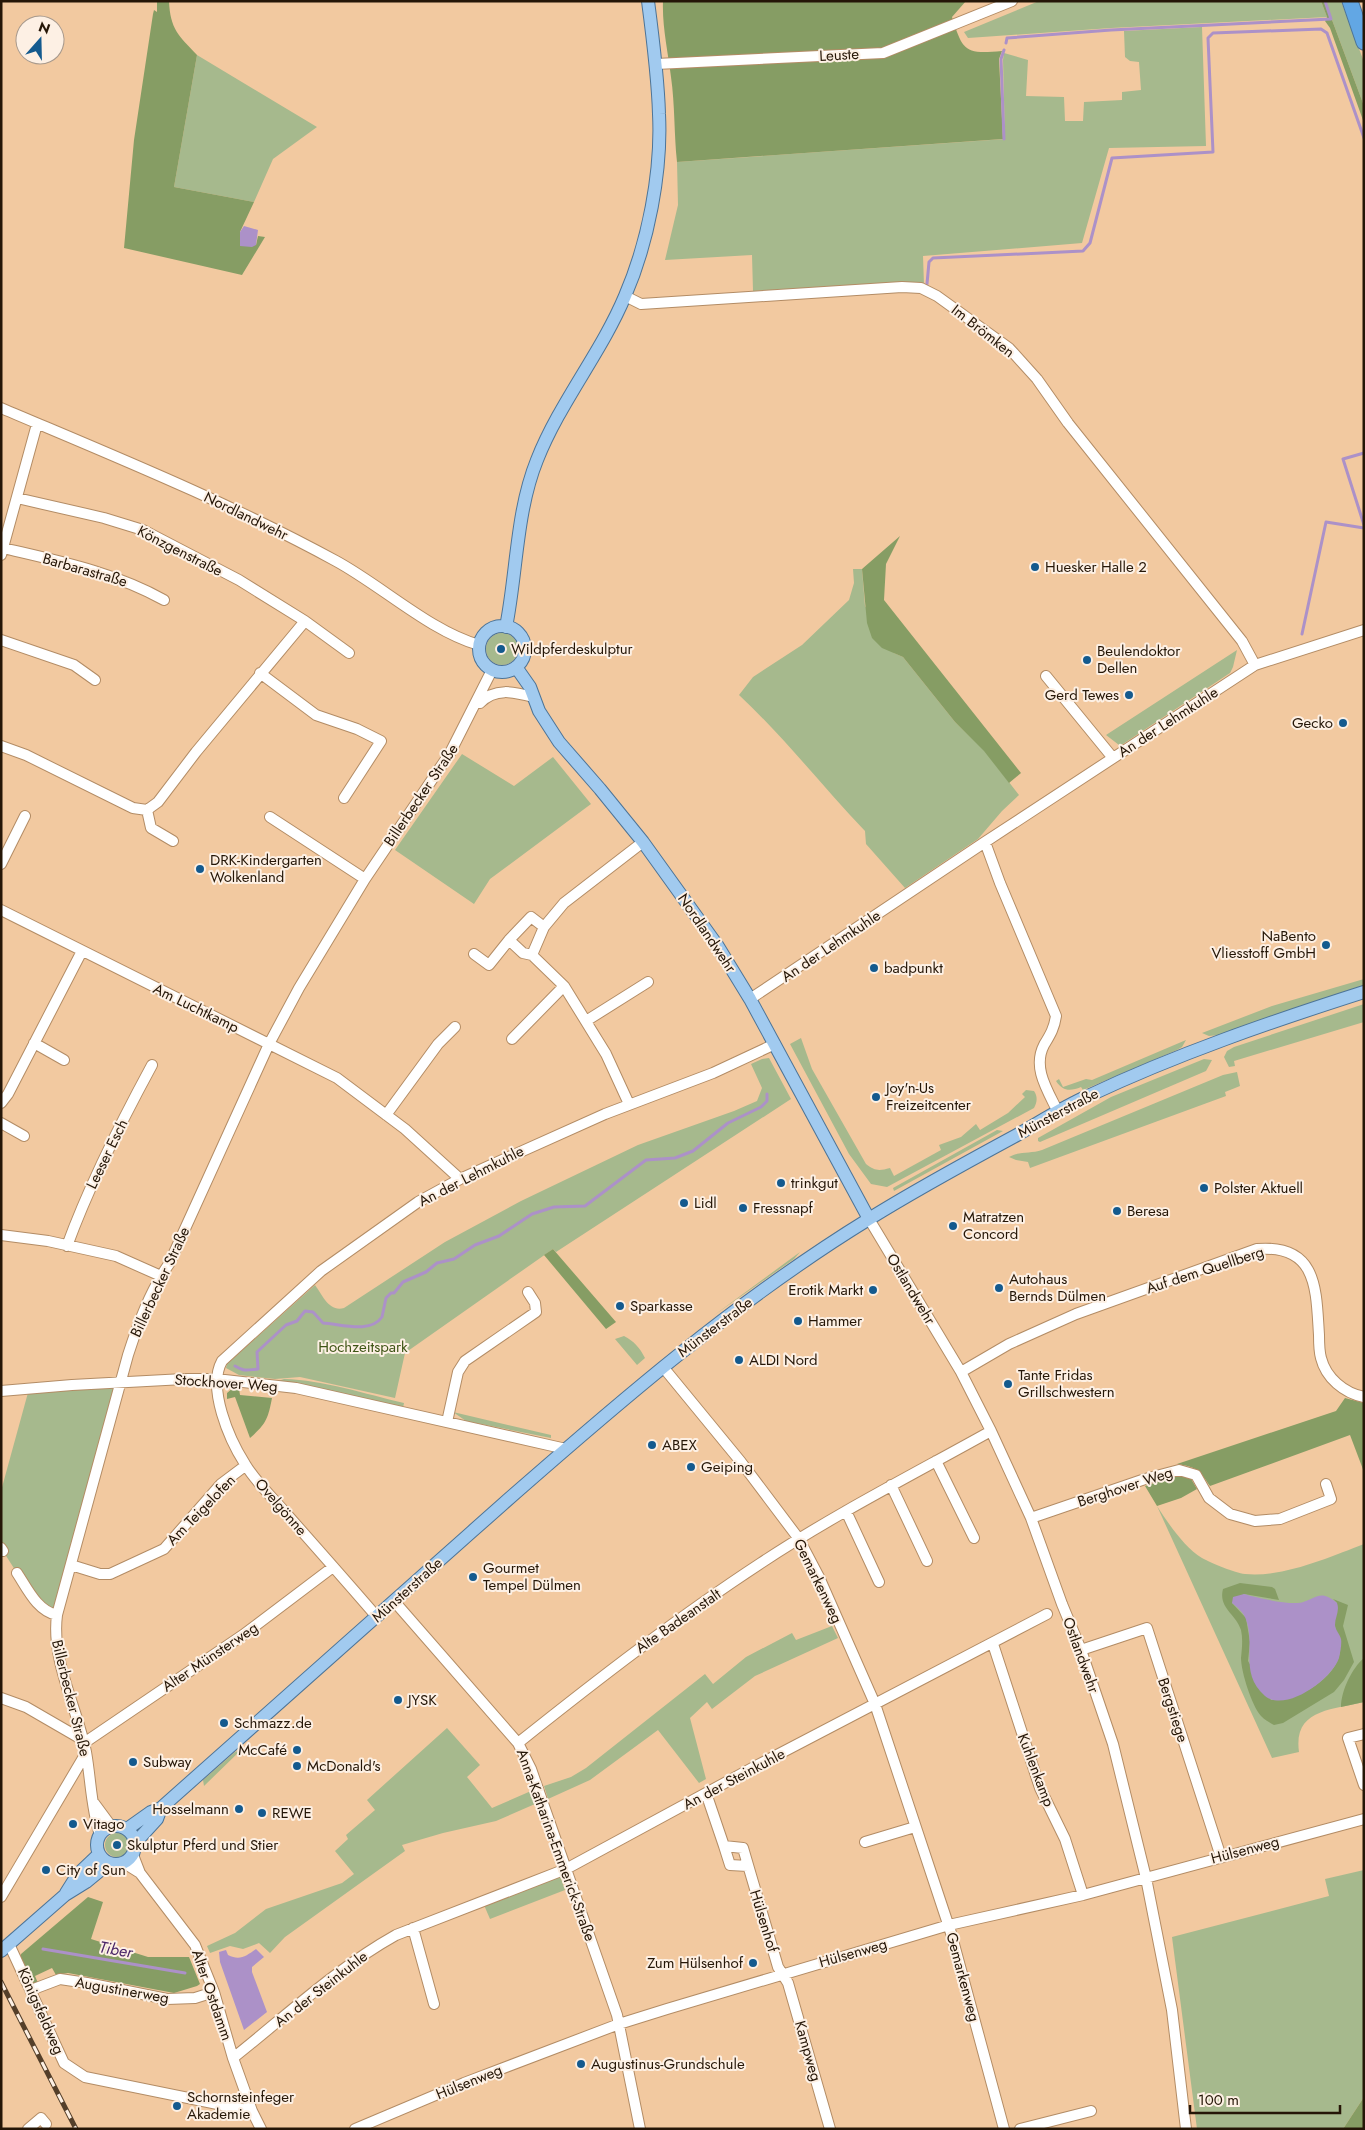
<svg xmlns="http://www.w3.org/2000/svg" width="1365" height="2130" font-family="Jost,sans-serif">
  <rect width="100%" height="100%" fill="#f2c9a0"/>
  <path fill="#a6b98d" d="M1039,1H1321L1327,17L1111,28L968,38L964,32Z
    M1325,1H1341L1364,62V106Z
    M1202,27L1206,146L1109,148L1082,243L923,256L924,285L902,283L753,291L752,255L665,260L678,205L677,162L1005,139L1003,60L1004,53L1028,60L1026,96L1064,97L1065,121H1083L1084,102L1122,100V92L1141,90L1139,62L1130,61L1125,57L1124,31Z
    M197,55L317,127L273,159L254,202L174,187Z
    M853,569H862L865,606L894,653L903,657L955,722L984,750L1019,795L1002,811L978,839L905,888L866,844L865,831C822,786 785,738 739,695L753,677L802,645L849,600L854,583Z
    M486 649a16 16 0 1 1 32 0a16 16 0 1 1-32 0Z
    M1237,650L1233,667L1230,673L1123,744L1119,745L1106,735Z
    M462,754L514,786L553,757L591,804L490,879L474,904L395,850Z
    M1364,979V986L1219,1035L1209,1036L1202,1033L1272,1006Z
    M1364,1004V1022L1234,1061L1235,1066L1229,1067L1224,1057L1227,1051L1234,1047Z
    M801,1038L812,1069L866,1164C875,1171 879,1171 890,1168L894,1176L941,1150L939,1145L961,1137L976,1124L980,1130L1008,1113L1025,1097L1022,1094L1026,1090L1034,1091C1038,1097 1037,1102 1034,1108L887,1187L871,1184L849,1154L790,1044Z
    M1186,1040L1182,1047L1177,1050L1083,1090L1081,1087C1071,1091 1063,1092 1056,1081L1059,1079L1063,1087L1086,1079L1092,1080Z
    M769,1058L791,1099L556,1252L553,1249L405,1353L395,1398L300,1377L275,1379L239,1375L226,1368L227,1364L315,1285C323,1296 329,1312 344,1308L445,1242L521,1201L638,1145L734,1111L757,1101L762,1088L751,1064L762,1059Z
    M1204,1059L1212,1060L1206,1071L1040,1142L1038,1141V1138L1111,1097Z
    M1237,1072L1240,1086L1225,1092L1226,1096L1030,1168L1028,1162L1016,1160L1009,1157C1019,1151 1030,1154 1042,1150L1223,1075Z
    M997,1130L1003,1131L894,1191L893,1188Z
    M800,1252L794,1259L713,1316Z
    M624,1336C634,1341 640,1348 645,1358L637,1365L615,1339Z
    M284,1379C324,1380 365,1394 404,1403L403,1408L278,1381Z
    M122,1383L57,1615L50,1614L17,1573L1,1548V1491L29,1389Z
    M453,1412L551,1435V1438L466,1421Z
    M1157,1506C1168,1523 1184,1547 1202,1558C1211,1563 1235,1573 1245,1574C1282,1578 1330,1557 1364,1544V1702C1332,1710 1293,1709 1299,1752L1272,1758Z
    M832,1626L838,1638L755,1676L712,1709L707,1702L690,1718L706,1779L699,1783L658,1730L590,1780L548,1799L544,1786L571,1777L586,1768L705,1674L713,1684L746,1657L792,1633L796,1640Z
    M447,1728L480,1765L467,1777L492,1808L531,1791L535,1804L496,1821L443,1833L402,1845L405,1851L285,1937L270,1953L259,1943L243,1949L230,1946L210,1953L207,1946L235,1933L266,1909L342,1883L354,1874L335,1851L348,1839L346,1835L375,1810L367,1800Z
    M241,1750L204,1786L203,1780L235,1752Z
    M105 1845a12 12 0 1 1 24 0a12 12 0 1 1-24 0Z
    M1364,1870V2097L1343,2129H1197L1172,1937L1329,1896L1325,1879Z
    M560,1876L565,1890L490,1919L484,1905Z"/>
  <path fill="#869d64" d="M157,1H169C170,29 179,36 197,55L174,187L254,202L240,232L256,245L258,236L265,237L242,275L124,248L134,140L153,14L154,10L157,12Z
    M663,1H966L952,17C963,52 965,54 1002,51L999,59L1003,139L677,162C674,134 675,105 671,77C668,52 662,27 663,1Z
    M1321,1H1325L1364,106V123L1330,28L1325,21L1327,17Z
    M900,536L886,564L884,600L1021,773L1009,783L984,751L955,722L903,657L882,648L872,638L867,623L862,569Z
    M553,1249L616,1322L606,1329L544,1255Z
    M233,1388L239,1389L240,1395L272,1398C268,1419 266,1424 250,1438L235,1397L227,1399V1393Z
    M1345,1398L1364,1403V1472L1350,1435L1210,1486C1199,1470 1197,1467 1177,1464L1336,1411Z
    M1179,1475L1190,1477L1197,1489L1181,1498L1157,1506L1145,1486Z
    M1240,1583L1272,1587L1275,1589L1279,1600L1244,1594L1232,1603L1246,1618L1250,1642L1248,1661L1271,1700C1296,1702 1336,1679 1340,1652C1341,1641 1337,1636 1335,1626C1334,1619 1337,1610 1337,1603L1333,1599L1348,1605L1343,1626L1354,1662L1344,1680L1334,1692L1283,1723L1274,1725C1270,1723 1265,1720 1261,1716C1252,1706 1241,1672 1241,1658C1242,1648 1243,1639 1241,1630C1236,1614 1218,1608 1223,1589Z
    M1364,1658V1702L1341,1707C1341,1691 1352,1668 1364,1658Z
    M88,1897L103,1902L91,1939L148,1957H189L200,1984L197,1986L174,1993L68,1973L56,1975L52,1968L35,1976L38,1983L32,1984L20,1958L21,1954Z
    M1364,2097V2129H1343Z"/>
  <path fill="#ac91c8" d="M244,226L258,230L256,245L252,247L240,246V232Z
    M1244,1594C1258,1598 1284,1604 1298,1603C1315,1601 1319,1587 1337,1603C1340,1611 1335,1617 1335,1625C1335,1630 1340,1634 1341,1639C1342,1644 1340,1653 1339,1658C1332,1679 1286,1713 1265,1696C1238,1672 1257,1645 1245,1617C1243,1612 1237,1607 1232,1603L1233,1597Z
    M256,1949L264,1957L252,1967V1972L267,2012L244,2030L220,1962L219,1952L226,1950L228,1955C240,1961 246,1956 256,1949Z"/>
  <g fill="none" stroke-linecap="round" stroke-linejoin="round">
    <path stroke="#ac91c8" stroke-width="3" d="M1006,43L1007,38L1111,30L1331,19L1325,1
      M1004,50L1001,59L1004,139
      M927,284L929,262L933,258L1083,251L1090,243L1112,158L1213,152L1208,38L1213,33L1321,29L1327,33L1364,138
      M1364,453L1343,459L1364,525
      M1302,634L1326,522L1364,528
      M235,1366C245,1372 247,1370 258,1369L257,1352L286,1325L297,1321L305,1311L313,1312L323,1323C341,1324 370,1334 382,1317L386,1298L391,1293H394L403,1282L426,1272L437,1263L454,1259L475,1245L499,1236L532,1214L554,1207L585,1206L646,1160L675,1158L693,1151L728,1123L761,1107L767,1101V1094
      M43,1949L185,1973"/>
    <defs>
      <path id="minor" d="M656,64L883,53L1012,1
        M625,296L641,304L902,287L921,288L937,296L1009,348L1037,379L1068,423L1242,641L1255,665
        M1,408C114,456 228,502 336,561C382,586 430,631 479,645
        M17,498L104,518L143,530L239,580L305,621
        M3,548C58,561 114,572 164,600
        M1,555L37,424
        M1,640L74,665L95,680
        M260,673L316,715L357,729L381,741L344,798
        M1046,676L1113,758
        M480,703C495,687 514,692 534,697
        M1,746L26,755L133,808L147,810L158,802L196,752L305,621L349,653
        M147,810L151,828L173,841
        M270,817L365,879
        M985,842L1000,883L1056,1016C1054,1029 1050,1035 1044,1045C1032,1068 1048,1091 1058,1112
        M1,864L25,816
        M1,910L337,1078L405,1129L460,1179
        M474,954L489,965L509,940
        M532,955L523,953L509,940L531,917L544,927
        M750,999L985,842L1255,665L1364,630
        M586,1021L648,982
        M512,1039L564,986
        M34,1043L64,1060
        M1,1103L8,1094L82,951
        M629,1104L606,1054L564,986L532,955L544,927L564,903L643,842
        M386,1115L438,1044L455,1027
        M1,1123L24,1136
        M869,1219L961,1372L991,1431L1031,1518L1062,1604L1081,1650L1113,1744L1146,1878L1172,2010L1186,2129
        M1,1235L48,1241L116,1256L161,1276
        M67,1246C90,1183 120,1124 152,1065
        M663,1367L741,1462L799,1539L819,1577L875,1704L951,1933L1004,2129
        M961,1372L1009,1344L1076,1314L1257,1249C1318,1244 1316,1290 1319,1335C1319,1343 1319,1351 1321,1358C1326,1378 1344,1393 1364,1397
        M1,1391L72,1385L184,1379H216L296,1388L566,1449
        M447,1422L458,1372L465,1361L536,1312L535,1303L528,1292
        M936,1461L974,1538
        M891,1485L927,1561
        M846,1511L879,1582
        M1031,1518L1145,1479L1179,1470L1196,1475L1209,1498L1230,1514L1255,1521L1280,1519L1331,1499L1326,1484
        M1,1548L3,1551
        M71,1565L100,1574H110L164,1549L221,1484L245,1466
        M17,1573C27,1588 37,1611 57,1615
        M394,1601L518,1743L531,1769L617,2015L640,2129
        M377,1617C346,1581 315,1546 284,1511C271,1496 255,1481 245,1464C229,1439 207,1388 222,1361L321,1271L418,1202L460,1179L605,1114L713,1073L775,1044
        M993,1644L1040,1788L1065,1839L1083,1895
        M1081,1650L1147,1628L1221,1857
        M1,1698L26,1707L83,1740
        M1364,1734L1348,1738L1364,1785
        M84,1743L243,1635L333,1567
        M518,1743C597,1680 677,1618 761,1563C835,1514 914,1474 991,1431
        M706,1793L724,1846L743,1848L778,1967L788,1983L830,2129
        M94,1803L111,1826
        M100,1835C91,1808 91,1780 86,1752C77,1707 51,1661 57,1615L128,1355C138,1324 150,1291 169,1264L269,1044L299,988L365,879L450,753L492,670
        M865,1842L915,1827
        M724,1846L730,1865L748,1866
        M133,1855L140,1873L195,1945L214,1992L233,2058L252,2111L261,2129
        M124,1863L140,1873
        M1,1897L86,1753
        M413,1928L434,2004
        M9,1944L64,2063L85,2077L252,2111
        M31,1990L60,1979L87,1983L167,1999L195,1998L214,1992
        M233,2058C286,2016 337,1968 396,1935L566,1869L756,1766L1047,1614
        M28,2129L41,2118L46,2124
        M355,2129L464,2083L619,2024L667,2009L949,1925L1083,1895L1364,1819
        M1020,2129L1091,2111"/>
      <path id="major" d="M479 649a23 23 0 1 1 46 0a23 23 0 1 1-46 0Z
        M506,627C517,572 516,512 537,460C560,402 601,353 625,296C648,243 662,172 659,114C658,77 653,39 648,1
        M516,667L530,687L539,711L559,742L600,789L643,842L717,945L750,999L869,1219
        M97 1845a19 19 0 1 1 38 0a19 19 0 1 1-38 0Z
        M127,1829L151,1812L161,1808C276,1707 389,1605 503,1504C619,1402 737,1300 869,1219C917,1189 967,1162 1017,1135C1040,1122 1063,1107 1088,1096C1177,1054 1270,1022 1364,992
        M136,1842L157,1819L161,1808
        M66,1893L78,1874L99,1854
        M1,1951L65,1895L86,1882L109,1863"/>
      <path id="highway" d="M1350,1L1364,42"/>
    </defs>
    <use href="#minor" stroke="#b38c65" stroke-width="12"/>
    <use href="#major" stroke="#4d7497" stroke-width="14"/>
    <use href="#highway" stroke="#4d7497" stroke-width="17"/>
    <use href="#minor" stroke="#fff" stroke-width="10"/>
    <use href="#major" stroke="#a1caef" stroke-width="12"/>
    <use href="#highway" stroke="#62a7e4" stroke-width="15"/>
    <defs>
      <path id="rail" d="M1,1982L76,2129"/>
    </defs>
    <use href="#rail" stroke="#543f2a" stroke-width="5"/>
    <use href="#rail" stroke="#fdf0e4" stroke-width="3" stroke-dasharray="9" stroke-linecap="butt"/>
  </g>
  <g fill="#145a8e" stroke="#fdf0e4" stroke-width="2">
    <circle cx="1035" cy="567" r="5"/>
    <circle cx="501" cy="649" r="5"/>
    <circle cx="1087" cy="660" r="5"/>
    <circle cx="1129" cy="695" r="5"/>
    <circle cx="1343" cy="723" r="5"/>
    <circle cx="200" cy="869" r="5"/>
    <circle cx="1326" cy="945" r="5"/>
    <circle cx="874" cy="968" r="5"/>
    <circle cx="876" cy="1097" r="5"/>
    <circle cx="781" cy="1183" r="5"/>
    <circle cx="1204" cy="1188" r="5"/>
    <circle cx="684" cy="1203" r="5"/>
    <circle cx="743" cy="1208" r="5"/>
    <circle cx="1117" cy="1211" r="5"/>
    <circle cx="953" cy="1226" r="5"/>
    <circle cx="999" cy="1288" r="5"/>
    <circle cx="873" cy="1290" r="5"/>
    <circle cx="620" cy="1306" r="5"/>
    <circle cx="798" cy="1321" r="5"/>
    <circle cx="739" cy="1360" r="5"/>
    <circle cx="1008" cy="1384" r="5"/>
    <circle cx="652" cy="1445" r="5"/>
    <circle cx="691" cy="1467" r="5"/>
    <circle cx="473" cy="1577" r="5"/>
    <circle cx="398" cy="1700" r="5"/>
    <circle cx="224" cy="1723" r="5"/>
    <circle cx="297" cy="1750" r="5"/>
    <circle cx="133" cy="1762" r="5"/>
    <circle cx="297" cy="1766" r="5"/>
    <circle cx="239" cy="1809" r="5"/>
    <circle cx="262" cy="1813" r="5"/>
    <circle cx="73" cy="1824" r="5"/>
    <circle cx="117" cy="1845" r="5"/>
    <circle cx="46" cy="1870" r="5"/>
    <circle cx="753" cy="1963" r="5"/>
    <circle cx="581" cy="2064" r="5"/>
    <circle cx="177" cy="2106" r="5"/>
  </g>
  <g text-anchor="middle" stroke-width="4" stroke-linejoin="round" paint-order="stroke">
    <g font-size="15" fill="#251607" stroke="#fdf0e4">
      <text transform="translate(839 55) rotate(-3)" y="5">Leuste</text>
      <text transform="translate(983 331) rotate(38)" y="5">Im Brömken</text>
      <text transform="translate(246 516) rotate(26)" y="5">Nordlandwehr</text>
      <text transform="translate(180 551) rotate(27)" y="5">Könzgenstraße</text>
      <text transform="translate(85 570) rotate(16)" y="5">Barbarastraße</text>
      <text transform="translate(1168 722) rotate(-33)" y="5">An der Lehmkuhle</text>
      <text transform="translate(421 795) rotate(-56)" y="5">Billerbecker Straße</text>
      <text transform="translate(707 933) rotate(56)" y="5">Nordlandwehr</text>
      <text transform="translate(831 946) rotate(-34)" y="5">An der Lehmkuhle</text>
      <text transform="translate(196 1008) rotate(26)" y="5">Am Luchtkamp</text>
      <text transform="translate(1058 1113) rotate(-28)" y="5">Münsterstraße</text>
      <text transform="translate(107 1154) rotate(-64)" y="5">Leeser Esch</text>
      <text transform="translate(471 1176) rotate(-27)" y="5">An der Lehmkuhle</text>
      <text transform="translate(1205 1270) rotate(-18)" y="5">Auf dem Quellberg</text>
      <text transform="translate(160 1282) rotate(-65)" y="5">Billerbecker Straße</text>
      <text transform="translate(911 1289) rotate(59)" y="5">Ostlandwehr</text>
      <text transform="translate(715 1327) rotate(-37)" y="5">Münsterstraße</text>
      <text transform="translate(226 1383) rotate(4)" y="5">Stockhover Weg</text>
      <text transform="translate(1125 1487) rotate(-18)" y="5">Berghover Weg</text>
      <text transform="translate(281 1507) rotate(49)" y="5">Ovelgönne</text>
      <text transform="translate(201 1510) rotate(-46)" y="5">Am Teigelofen</text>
      <text transform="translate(818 1581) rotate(64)" y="5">Gemarkenweg</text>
      <text transform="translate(407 1590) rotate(-42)" y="5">Münsterstraße</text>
      <text transform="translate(678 1621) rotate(-35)" y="5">Alte Badeanstalt</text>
      <text transform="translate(1081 1655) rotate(70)" y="5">Ostlandwehr</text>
      <text transform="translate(210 1657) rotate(-34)" y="5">Alter Münsterweg</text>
      <text transform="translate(71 1698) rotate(76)" y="5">Billerbecker Straße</text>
      <text transform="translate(1173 1710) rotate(72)" y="5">Bergstiege</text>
      <text transform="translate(1036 1770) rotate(69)" y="5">Kuhlenkamp</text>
      <text transform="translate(734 1779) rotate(-28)" y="5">An der Steinkuhle</text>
      <text transform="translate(556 1845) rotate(70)" y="5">Anna-Katharina-Emmerick-Straße</text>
      <text transform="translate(1245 1850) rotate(-15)" y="5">Hülsenweg</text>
      <text transform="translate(764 1921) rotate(73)" y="5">Hülsenhof</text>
      <text transform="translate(853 1953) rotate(-16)" y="5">Hülsenweg</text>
      <text transform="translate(963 1977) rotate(75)" y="5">Gemarkenweg</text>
      <text transform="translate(321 1989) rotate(-38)" y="5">An der Steinkuhle</text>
      <text transform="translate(122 1990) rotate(10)" y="5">Augustinerweg</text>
      <text transform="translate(212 1995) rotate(71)" y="5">Alter Ostdamm</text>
      <text transform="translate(41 2011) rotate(66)" y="5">Königsfeldweg</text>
      <text transform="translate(808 2051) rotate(74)" y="5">Kampweg</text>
      <text transform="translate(469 2082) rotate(-22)" y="5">Hülsenweg</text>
    </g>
    <g font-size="15" fill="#251607" stroke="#fdf0e4" text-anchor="start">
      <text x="1045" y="572">Huesker Halle 2</text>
      <text x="511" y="654">Wildpferdeskulptur</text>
      <text x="1097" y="656">Beulendoktor<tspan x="1097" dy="17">Dellen</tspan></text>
      <text x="1119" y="700" text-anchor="end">Gerd Tewes</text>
      <text x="1333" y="728" text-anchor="end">Gecko</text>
      <text x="210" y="865">DRK-Kindergarten<tspan x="210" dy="17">Wolkenland</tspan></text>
      <text x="1316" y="941" text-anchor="end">NaBento<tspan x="1316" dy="17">Vliesstoff GmbH</tspan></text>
      <text x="884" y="973">badpunkt</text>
      <text x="886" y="1093">Joy'n-Us<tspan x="886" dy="17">Freizeitcenter</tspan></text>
      <text x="791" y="1188">trinkgut</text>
      <text x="1214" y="1193">Polster Aktuell</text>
      <text x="694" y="1208">Lidl</text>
      <text x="753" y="1213">Fressnapf</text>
      <text x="1127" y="1216">Beresa</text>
      <text x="963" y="1222">Matratzen<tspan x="963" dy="17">Concord</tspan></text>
      <text x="1009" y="1284">Autohaus<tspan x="1009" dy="17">Bernds Dülmen</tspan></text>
      <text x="863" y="1295" text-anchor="end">Erotik Markt</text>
      <text x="630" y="1311">Sparkasse</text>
      <text x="808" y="1326">Hammer</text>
      <text x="749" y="1365">ALDI Nord</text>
      <text x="1018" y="1380">Tante Fridas<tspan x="1018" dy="17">Grillschwestern</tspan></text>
      <text x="662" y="1450">ABEX</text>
      <text x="701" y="1472">Geiping</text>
      <text x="483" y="1573">Gourmet<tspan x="483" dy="17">Tempel Dülmen</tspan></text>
      <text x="408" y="1705">JYSK</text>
      <text x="234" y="1728">Schmazz.de</text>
      <text x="287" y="1755" text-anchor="end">McCafé</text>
      <text x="143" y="1767">Subway</text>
      <text x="307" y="1771">McDonald's</text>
      <text x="229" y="1814" text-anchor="end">Hosselmann</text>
      <text x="272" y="1818">REWE</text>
      <text x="83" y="1829">Vitago</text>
      <text x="127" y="1850">Skulptur Pferd und Stier</text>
      <text x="56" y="1875">City of Sun</text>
      <text x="743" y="1968" text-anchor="end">Zum Hülsenhof</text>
      <text x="591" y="2069">Augustinus-Grundschule</text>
      <text x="187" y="2102">Schornsteinfeger<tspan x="187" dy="17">Akademie</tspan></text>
    </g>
    <g font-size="15" fill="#3e5415" stroke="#fdf0e4">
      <text x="363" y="1352">Hochzeitspark</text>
    </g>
    <g font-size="16" font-style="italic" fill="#492567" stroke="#fdf0e4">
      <text transform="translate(116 1949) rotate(10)" y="6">Tiber</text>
    </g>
  </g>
  <rect width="1365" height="2130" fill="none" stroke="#251607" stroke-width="5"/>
  <g transform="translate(40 40) rotate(20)"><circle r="24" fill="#fdf0e4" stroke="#a7998c"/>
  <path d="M0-4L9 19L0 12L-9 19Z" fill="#145a8e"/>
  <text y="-8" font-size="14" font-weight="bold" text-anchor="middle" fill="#251607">N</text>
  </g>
  <path d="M1190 2105v8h150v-8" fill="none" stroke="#251607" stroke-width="2.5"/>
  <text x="1198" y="2105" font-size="15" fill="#251607" stroke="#fdf0e4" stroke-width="4" paint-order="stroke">100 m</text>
</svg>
